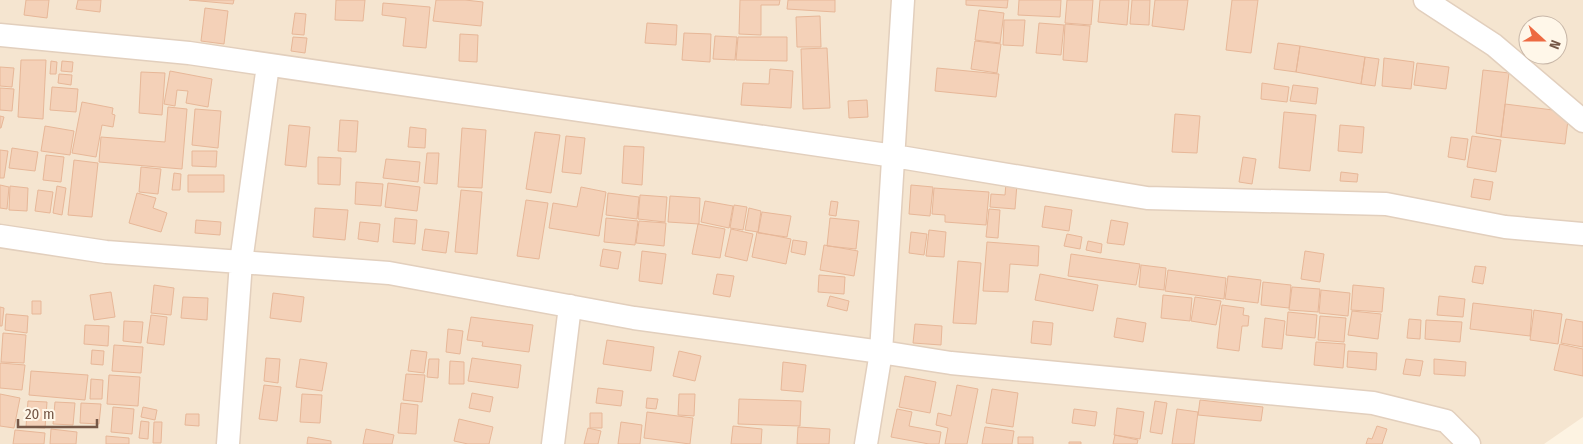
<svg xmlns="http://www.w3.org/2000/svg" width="1583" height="444" font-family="'Fira Sans Condensed',sans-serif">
  <rect width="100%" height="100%" fill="#fdf3e2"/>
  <path fill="#f5e5d0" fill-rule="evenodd" d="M0,0H1583V417L1544,444H0ZM1528,25H1558V55H1528Z"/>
  <path fill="#f4d1b8" stroke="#e7b798" d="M26,0H49L47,18L24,15Z
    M78,0H101L100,12L76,9Z
    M189,0H234L233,4Z
    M336,0H365L363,21L335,20Z
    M436,0H465L483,2L481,26L433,21Z
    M740,0H780L779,5H761V35L739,34Z
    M788,0H835V12L787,9Z
    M966,0H1008L1007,8L966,5Z
    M1019,0H1061L1060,17L1018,15Z
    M1067,0H1093L1091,25L1065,23Z
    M1100,0H1129L1127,25L1098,22Z
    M1132,0H1150L1149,25L1130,24Z
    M1155,0H1188L1184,30L1152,26Z
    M1232,0H1258L1251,53L1226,50Z
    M383,3L430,7L426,48L403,46L406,18L382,15Z
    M205,8L228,11L224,44L201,41Z
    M979,10L1004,13L1000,43L975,40Z
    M295,13L306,14L304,35L292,34Z
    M820,16L821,47H797L796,17Z
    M1004,20H1025L1023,46L1003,45Z
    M647,23L677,25L676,45L645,43Z
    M1039,23L1064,25L1061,55L1036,53Z
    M1065,24L1090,26L1087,62L1063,60Z
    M684,33L711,34L710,62L682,60Z
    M460,34L478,35L477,62L459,61Z
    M715,36L737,37L735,60L713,59Z
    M293,37L307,38L305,53L291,51Z
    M738,37H787V61L736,60Z
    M975,41L1001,44L997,73L971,69Z
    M1278,43L1300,46L1296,72L1274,69Z
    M1300,46L1365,57L1361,84L1296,72Z
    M827,48L830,108L803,109L801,49Z
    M1365,57L1379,59L1375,86L1361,84Z
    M1384,58L1414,62L1411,89L1382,86Z
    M21,60H46L43,119L18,117Z
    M51,61L57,62L56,74H50Z
    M62,61L73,62L72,72L61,71Z
    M1417,63L1449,67L1446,89L1414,85Z
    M0,67L14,68L12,87L0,86Z
    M937,68L999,74L996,97L935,91Z
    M770,69L793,71L791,108L741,105L743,83L769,84Z
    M1483,70L1509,73L1501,137L1476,133Z
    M170,71L212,79L208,107L186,103L188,91L177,90L175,106L164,104Z
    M141,72L165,73L162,115L139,113Z
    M59,74L72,75L71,85L58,83Z
    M1262,83L1289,87L1287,102L1261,99Z
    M1293,85L1318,88L1316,104L1290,101Z
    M52,87L78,89L76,112L50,110Z
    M0,88L14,89L12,111L0,110Z
    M867,100L868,117L849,118L848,101Z
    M82,102L113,108L112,114L115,115L113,127L102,125L96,157L72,153Z
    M1505,104L1569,112L1565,144L1501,137Z
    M168,107L187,109L182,169L99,162L101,137L165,142Z
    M195,109L221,111L218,148L192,145Z
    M1284,112L1316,115L1310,171L1279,168Z
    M1175,114L1200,116L1197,153L1172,152Z
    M0,116L4,117L1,128H0Z
    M340,120L358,121L356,152L338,151Z
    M289,125L310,127L306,167L285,165Z
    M1340,125L1364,127L1362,153L1338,151Z
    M45,126L74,131L70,155L41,151Z
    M410,127L426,129L425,148L408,147Z
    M462,128L486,130L482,188L458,187Z
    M535,132L560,135L551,193L526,189Z
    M566,136L585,138L581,174L562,172Z
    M1472,136L1501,140L1496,172L1467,167Z
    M1451,137L1468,139L1465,160L1448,157Z
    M624,146L644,147L642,185L622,183Z
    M12,148L38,152L35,171L9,168Z
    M0,150L8,151L4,178H0Z
    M192,151H217L216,167L192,166Z
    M427,153H439L437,184L424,183Z
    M46,155L64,157L61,182L43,180Z
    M318,157L341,158L340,185L318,184Z
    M1243,157L1256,159L1252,184L1239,182Z
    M386,159L420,162L418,182L383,178Z
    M74,160L98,163L92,217L68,215Z
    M141,167L161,169L158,194L139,192Z
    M1341,172L1358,174L1357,182L1340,181Z
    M174,173L181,174L180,190H172Z
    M188,175H224V192H188Z
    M1474,179L1493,182L1490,200L1471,197Z
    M356,182L383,184L381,206L355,204Z
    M388,183L420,187L417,211L385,207Z
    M1006,183L1017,184L1015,209L990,207L991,194L1005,195Z
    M0,185L9,187L7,209L0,208Z
    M911,185L933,187L930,216L909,214Z
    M10,186L28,188L27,211L9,210Z
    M57,186L66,188L62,215L53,213Z
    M581,187L606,192L599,236L549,228L553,203L577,207Z
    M934,188L989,192L986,225L945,222V215L932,214Z
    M38,190L53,192L50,213L35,211Z
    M461,190L482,192L477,254L455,252Z
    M137,193L156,198L153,208L167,213L161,232L129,223Z
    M608,193L639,197L637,219L606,215Z
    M640,195L667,197L665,222L638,219Z
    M670,196L700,198L699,224L668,222Z
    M526,200L548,203L539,259L517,256Z
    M705,201L733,206L729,228L701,222Z
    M831,201L838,202L836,216L829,215Z
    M734,205L747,207L743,230L730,228Z
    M1045,206L1072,210L1069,231L1042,227Z
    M315,208L348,210L345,240L313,237Z
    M749,208L761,211L758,232L745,230Z
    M989,209L1000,210L998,238L986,237Z
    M762,212L791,216L787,237L758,233Z
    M395,218L417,220L415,244L393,242Z
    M606,218L638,221L635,245L604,242Z
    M830,218L859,221L856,249L827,246Z
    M196,220L221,222L220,235L195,233Z
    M1111,220L1128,223L1124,245L1107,243Z
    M639,221L666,223L664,246L636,243Z
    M360,222L380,224L378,242L358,239Z
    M698,224L725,229L720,258L692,254Z
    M425,229L449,232L446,253L422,250Z
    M731,229L753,234L747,261L725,256Z
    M929,230L946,232L944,257L926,256Z
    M757,232L791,239L786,264L752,257Z
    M911,232L927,234L924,255L909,253Z
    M1067,234L1082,237L1080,249L1064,246Z
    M793,240L807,242L805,255L791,252Z
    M1088,241L1102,244L1101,253L1086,250Z
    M987,242L1039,246L1038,266L1010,264L1008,292L983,291Z
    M824,245L858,251L854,276L820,270Z
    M603,249L621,252L618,269L600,266Z
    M642,251L666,254L662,284L639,281Z
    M1305,251L1324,254L1320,282L1301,279Z
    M1071,254L1140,264L1136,285L1068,276Z
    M958,261L981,263L976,324L953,323Z
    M1141,265L1166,268L1164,290L1139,287Z
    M1475,266L1486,267L1483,284L1472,282Z
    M1168,270L1226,278L1224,299L1165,291Z
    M717,274L734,276L730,297L713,294Z
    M1040,274L1098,285L1093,311L1035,300Z
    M819,275L845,277L844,294L818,292Z
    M1228,276L1261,280L1258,303L1225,299Z
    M1263,282L1291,285L1289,308L1261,305Z
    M154,285L174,288L171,315L151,313Z
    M1353,285L1384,288L1382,312L1351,310Z
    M1292,287L1320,289L1318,312L1289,310Z
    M1321,290L1350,293L1348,316L1319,313Z
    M111,292L115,317L94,320L90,295Z
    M273,293L304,297L301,322L270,318Z
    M1163,295L1192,298L1190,321L1161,318Z
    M830,296L849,301L847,311L827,306Z
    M1439,296L1465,299L1463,317L1437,315Z
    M183,297L208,298L207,320L181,318Z
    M1195,297L1221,301L1216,325L1191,321Z
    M32,301H41V314H32Z
    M1473,303L1532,310L1530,336L1470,329Z
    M1222,305L1244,308L1243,315L1249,316L1248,326H1242L1239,351L1217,348Z
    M0,307L4,308L2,326H0Z
    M1534,310L1562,314L1558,344L1530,340Z
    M1352,311L1381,314L1378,339L1348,335Z
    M1288,312L1317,315L1315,338L1286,335Z
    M6,314L28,316L27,333L5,330Z
    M151,315L167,317L164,345L147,343Z
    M1320,316L1346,318L1344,342L1318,340Z
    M471,317L533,325L529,352L482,346L483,342L467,340Z
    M1117,318L1146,323L1143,342L1114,337Z
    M1265,318L1285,321L1282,349L1262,347Z
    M1409,319L1421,320L1420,339L1407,338Z
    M1566,319L1583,322V347L1561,343Z
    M1426,320L1462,322L1460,342L1425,339Z
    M124,321L143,322L141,343L123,341Z
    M1033,321L1053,323L1051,345L1031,343Z
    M915,324L942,326L941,345L913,343Z
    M85,325L109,326L108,346L84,344Z
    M448,329L463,331L460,354L446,352Z
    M3,333L26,335L24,363L1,362Z
    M607,340L654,347L651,371L603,364Z
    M1316,342L1345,344L1343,368L1314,365Z
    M1560,344L1583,349V376L1554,370Z
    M114,345L143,347L141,373L112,371Z
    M92,350L104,351L103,365L91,364Z
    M411,350L427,352L424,373L408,371Z
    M679,351L701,356L695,381L673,376Z
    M1348,351L1377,353L1376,370L1347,367Z
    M266,358L280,359L278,383L264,381Z
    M472,358L521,365L518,388L468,381Z
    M300,359L327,363L322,391L296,387Z
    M429,359H439L438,378L427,377Z
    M1406,359L1423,361L1420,376L1403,374Z
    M1434,359L1466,362L1465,376L1434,374Z
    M450,361L464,362V384H449Z
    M783,362L806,365L803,392L781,390Z
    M0,363L25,365L22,390L0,388Z
    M31,371L88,375L85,400L29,395Z
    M406,374L425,375L422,402L403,400Z
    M109,375L140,377L138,406L107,404Z
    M905,376L936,382L930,413L899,407Z
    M91,379L103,380L102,399H90Z
    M264,385L281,387L277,421L259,419Z
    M957,385L978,389L967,444H945L948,428L936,425L938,413L951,416Z
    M598,388L623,391L621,406L596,403Z
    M992,389L1018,393L1013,427L986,423Z
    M472,393L493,397L490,412L469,408Z
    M0,394L20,398L14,428L0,426Z
    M302,394L322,395L320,423L300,422Z
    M679,394H695L694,416L678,415Z
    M647,398L658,399L656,409L646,408Z
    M739,399L801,401L800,426L738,424Z
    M1200,400L1263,407L1261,421L1198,415Z
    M28,401L47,402L45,428L26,427Z
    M1155,401L1167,403L1162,434L1150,432Z
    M55,402L75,403L73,425L53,424Z
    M81,403L101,404L99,424L80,423Z
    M401,403L418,405L416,434L398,433Z
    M113,407L134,409L132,434L111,432Z
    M143,407L157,410L155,420L141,417Z
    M1117,408L1144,412L1140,439L1114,435Z
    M897,409L912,412L909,426L941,432L939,444H929L891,437Z
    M1074,409L1097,412L1095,426L1072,423Z
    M1177,409L1198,412L1194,444H1172Z
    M647,412L693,418L690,444L644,438Z
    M590,413H602V428H590Z
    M186,414H199V426L185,425Z
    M459,419L493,427L489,444H468L454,441Z
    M141,421L149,422L148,439L139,438Z
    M154,422H162L161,443H153Z
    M621,422L642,425L640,444H618Z
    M733,426L762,429L761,444H731Z
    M1377,426L1387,429L1382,444H1366L1368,438L1372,439Z
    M798,427L830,429L829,444H797Z
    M985,427L1014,431L1012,444H982Z
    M588,428L601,431L598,444H584Z
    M51,429L77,432L76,444H50Z
    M366,429L394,435L392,444H363Z
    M15,430L45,433L44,444H13Z
    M1115,435L1138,440L1137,444H1113Z
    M106,436L129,438V444H106Z
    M308,437L331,441V444H307Z
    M1018,437H1033V444H1018Z
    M1069,442H1081V444H1069Z"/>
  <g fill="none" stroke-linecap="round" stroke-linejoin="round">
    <defs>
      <path id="street" d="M1425,0L1494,45L1583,121
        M0,35L189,53L894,156L1147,198L1386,204L1505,227L1583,234
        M0,236L106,252L389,273L634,318L881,352L951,363L1373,403L1446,421L1469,444
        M228,444L241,262L268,65
        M553,444L570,306
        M866,444L881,352L903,0"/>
    </defs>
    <use href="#street" stroke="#e2cfbd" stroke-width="25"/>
    <use href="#street" stroke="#fff" stroke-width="22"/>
  </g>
  <g transform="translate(1543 40) rotate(111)"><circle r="24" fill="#fff7e9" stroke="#c8b7a8"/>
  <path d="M0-4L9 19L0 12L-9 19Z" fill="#ed6a42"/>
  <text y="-8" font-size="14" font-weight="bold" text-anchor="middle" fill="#765847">N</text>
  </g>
  <path d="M18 419v8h79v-8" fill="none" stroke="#765847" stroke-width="2.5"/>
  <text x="25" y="419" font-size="15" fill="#765847" stroke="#fff7e9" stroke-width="4" paint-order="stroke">20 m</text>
</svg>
